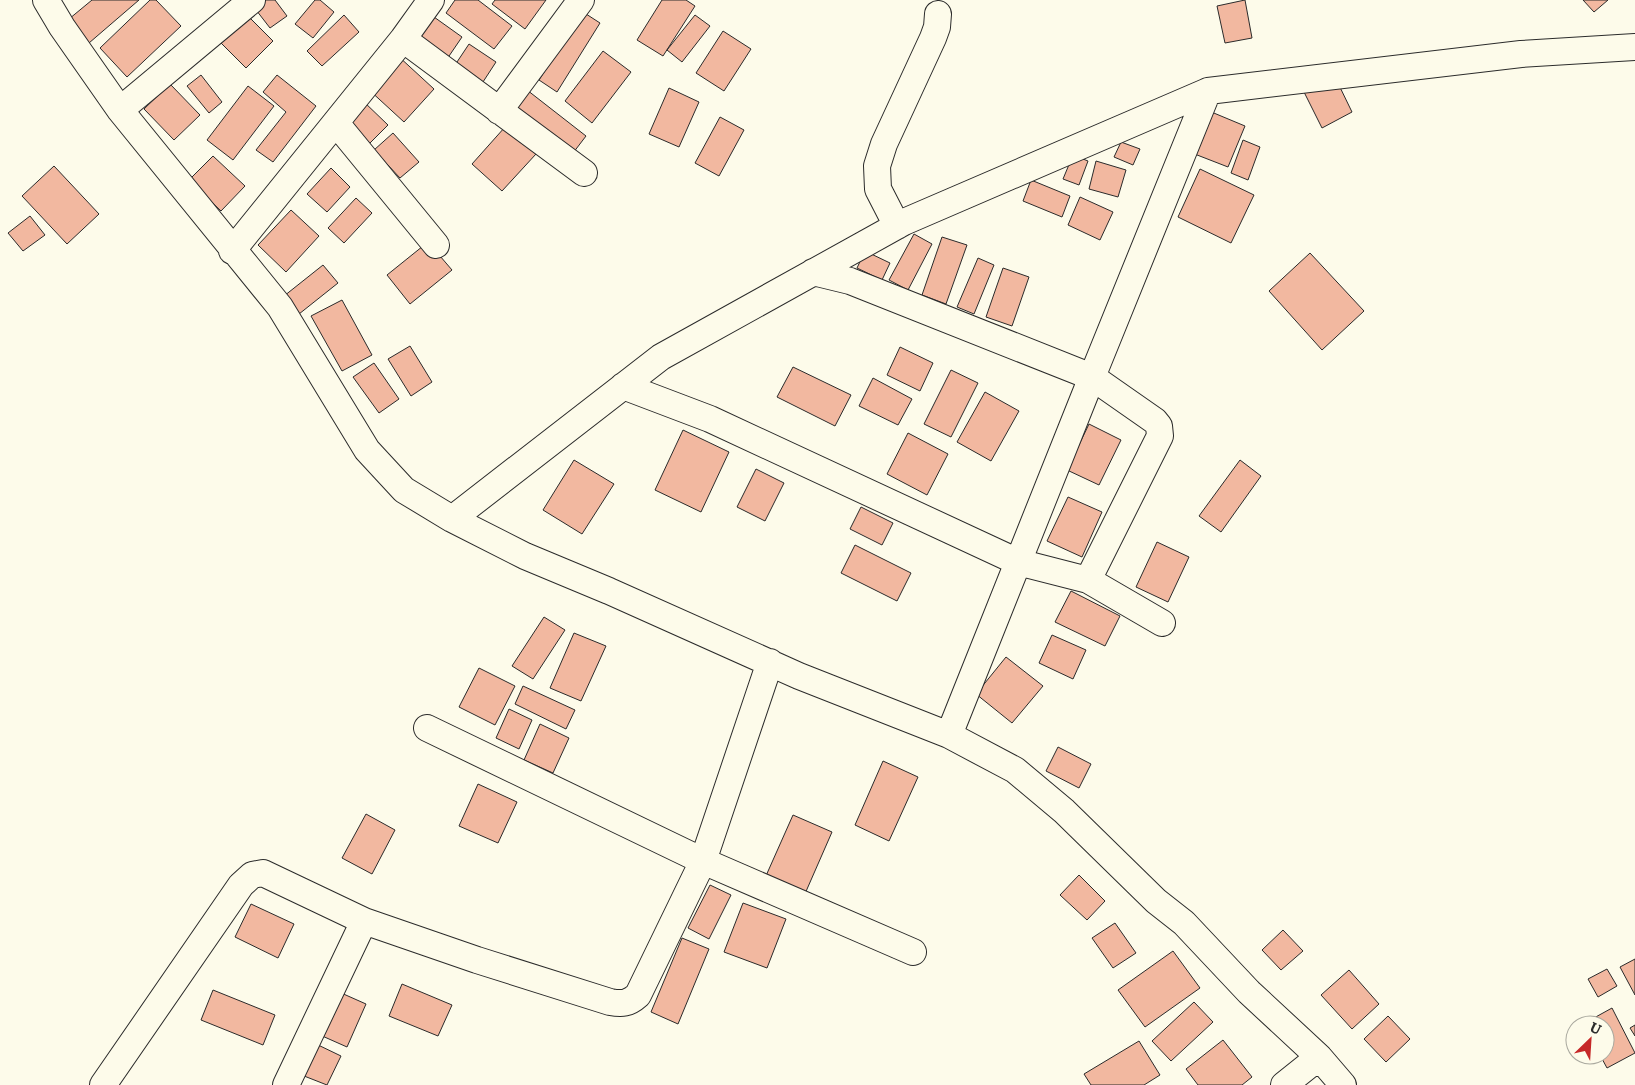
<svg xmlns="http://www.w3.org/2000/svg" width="1635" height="1085" font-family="Literata,serif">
  <rect width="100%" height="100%" fill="#fdfbea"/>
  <path fill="#f2b8a0" stroke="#2b2b2b" d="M92,0H139L89,43L69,19Z
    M150,0H156L181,26L127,77L100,48Z
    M260,0H275L287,16L270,28L253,6Z
    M315,0H320L334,12L313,38L295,24Z
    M455,0H478L512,26L494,49L446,13Z
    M495,0H546L525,29L492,4Z
    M662,0H686L695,6L663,56L637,40Z
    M1245,0L1252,38L1225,43L1217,6Z
    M1583,0H1608L1594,12Z
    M583,12L600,23L557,92L539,80Z
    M246,14L273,41L246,68L219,41Z
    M344,15L359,32L322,66L307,51Z
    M695,15L710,26L682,62L667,50Z
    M434,17L462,37L447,59L419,39Z
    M723,31L751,49L724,91L696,73Z
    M469,44L496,62L481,85L453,68Z
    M603,51L631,72L592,123L565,101Z
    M397,55L434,89L404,122L367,88Z
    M201,75L222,102L209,113L187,86Z
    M277,75L316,106L273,162L256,150L286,112L263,92Z
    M1335,77L1352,112L1322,128L1304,92Z
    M170,84L200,115L174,140L144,109Z
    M248,86L274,106L233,160L207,140Z
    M669,88L699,102L679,147L649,134Z
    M527,90L586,136L570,157L511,110Z
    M362,100L388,125L368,145L342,121Z
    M1209,111L1245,126L1228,167L1192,153Z
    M720,117L744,130L719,176L695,163Z
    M505,127L536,154L502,191L472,164Z
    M393,133L419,162L400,178L374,150Z
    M1243,140L1260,147L1248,180L1231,173Z
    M1121,142L1140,149L1133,165L1114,157Z
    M1073,155L1088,161L1079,185L1063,179Z
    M213,156L245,186L221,211L189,180Z
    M1096,161L1126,170L1118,197L1089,189Z
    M54,166L99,214L67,244L22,196Z
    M331,168L350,187L327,212L307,194Z
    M1200,169L1254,195L1231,243L1178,217Z
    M1031,180L1070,196L1062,217L1023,201Z
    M1080,197L1113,212L1100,240L1068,225Z
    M356,198L372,213L344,243L328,228Z
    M291,210L319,236L286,272L258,245Z
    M30,216L45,235L23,251L8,233Z
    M914,234L932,244L908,290L889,280Z
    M942,237L967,245L946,304L922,295Z
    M428,242L452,270L410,304L387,275Z
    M865,251L890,263L882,280L857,268Z
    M1310,253L1364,311L1322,350L1269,291Z
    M978,258L994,265L974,314L957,307Z
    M323,265L338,283L294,318L279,300Z
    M1003,268L1029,277L1012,326L986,317Z
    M342,300L372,355L342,371L311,316Z
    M410,346L432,382L411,396L388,359Z
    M900,347L933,363L920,391L887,375Z
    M374,363L399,399L379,413L353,377Z
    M793,367L851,395L835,426L777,397Z
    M951,370L978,383L951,437L924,424Z
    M873,378L912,399L898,425L859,406Z
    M985,392L1019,411L991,461L957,442Z
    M1089,424L1121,440L1099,485L1067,470Z
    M683,430L729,452L701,512L655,490Z
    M908,433L948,454L927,495L887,474Z
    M574,460L614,484L582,534L543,510Z
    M1240,460L1261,476L1221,532L1199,516Z
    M756,469L784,483L765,521L737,507Z
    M1068,497L1102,512L1082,557L1047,541Z
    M861,507L893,523L882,545L850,529Z
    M1157,542L1189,557L1168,602L1136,587Z
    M855,545L911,573L897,601L841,573Z
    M1071,591L1120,616L1105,646L1055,622Z
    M544,617L565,630L533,679L512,666Z
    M574,633L606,646L581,701L550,688Z
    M1052,635L1086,650L1073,679L1039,663Z
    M1006,657L1043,686L1012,723L976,694Z
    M479,668L515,686L495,725L459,707Z
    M523,686L575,710L566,729L515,704Z
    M509,709L532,720L519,749L496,738Z
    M540,724L569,738L553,773L524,760Z
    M1058,747L1091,764L1079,788L1046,771Z
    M883,761L918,777L889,841L855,825Z
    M478,784L517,802L498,843L459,826Z
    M366,814L395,830L372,874L342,858Z
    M793,815L832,832L804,896L765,878Z
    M1079,875L1105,901L1087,920L1060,895Z
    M710,885L731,895L709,939L688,928Z
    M743,903L786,919L767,968L724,952Z
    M251,904L294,924L278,958L235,937Z
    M1115,923L1136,953L1113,968L1092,938Z
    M1283,930L1303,951L1281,970L1262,950Z
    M682,938L709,949L678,1024L651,1012Z
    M1173,951L1200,988L1145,1027L1118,990Z
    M1635,959V995L1620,967Z
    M1607,969L1617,986L1598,997L1588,979Z
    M1349,970L1379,1004L1352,1029L1321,995Z
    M402,984L452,1005L438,1036L389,1016Z
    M213,990L275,1015L263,1045L201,1020Z
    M339,992L366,1004L347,1047L320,1035Z
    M1194,1002L1213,1022L1171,1061L1152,1041Z
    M1612,1008L1635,1053L1607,1068L1600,1055H1605V1025L1583,1024Z
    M1388,1016L1410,1039L1386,1062L1364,1039Z
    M1635,1025V1036L1630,1028Z
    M1223,1040L1252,1077L1242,1085H1198L1186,1069Z
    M1139,1041L1160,1075L1144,1085H1091L1084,1074Z
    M314,1043L341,1056L327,1085L299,1074Z"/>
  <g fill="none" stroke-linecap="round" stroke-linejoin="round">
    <defs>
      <path id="street" d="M46,0L62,27L120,110L280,307L367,450L404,490L452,519L525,556L609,591L799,676L949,735L1015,770L1064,811L1156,901L1184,923L1249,992L1319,1057L1343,1085
        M403,39L584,173
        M120,110L252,0
        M499,111L581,0
        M336,123L436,245
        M897,226L878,189L877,166L884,144L933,38L937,27L938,14
        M232,251L403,39L431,0
        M813,272L850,281L1092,377L949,735
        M623,386L710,419L1018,562L1088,580L1162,623
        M452,519L661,357L904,222L1208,91L1521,54L1635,47
        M1088,580L1160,436L1159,426L1155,421L1092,377L1208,91
        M427,728L703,861L913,952
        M103,1085L241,885L252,875L263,873L364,921L477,960L610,1002C622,1004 628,1004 638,995L703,861L770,662
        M286,1085L364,921
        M1284,1085L1319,1057"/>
    </defs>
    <use href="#street" stroke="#2b2b2b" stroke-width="28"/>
    <use href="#street" stroke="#fdfbea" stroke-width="26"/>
  </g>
  <g transform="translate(1590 1040) rotate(25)"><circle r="24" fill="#fdfbea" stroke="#a9a89e"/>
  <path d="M0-4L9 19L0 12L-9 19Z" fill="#c62828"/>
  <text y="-8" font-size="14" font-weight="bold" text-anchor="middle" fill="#2b2b2b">U</text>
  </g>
</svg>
